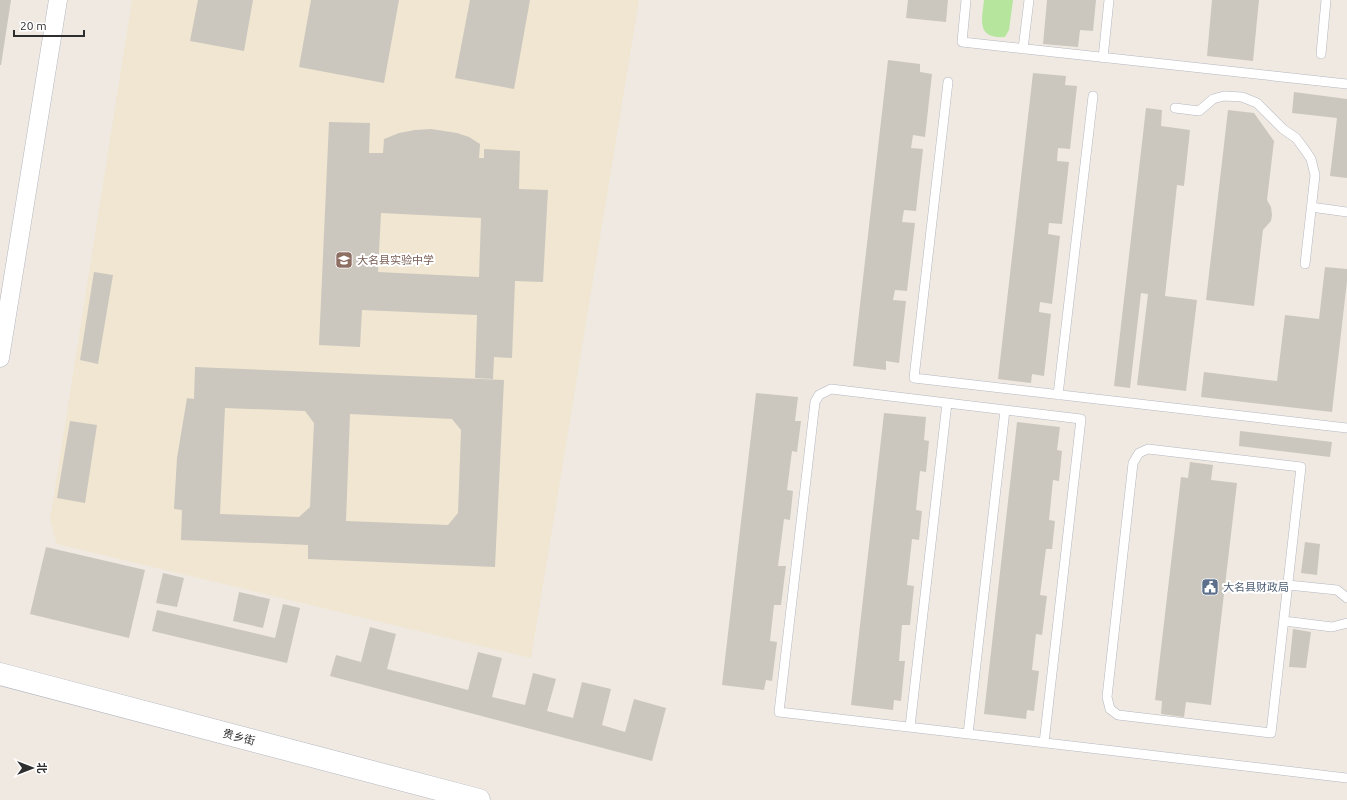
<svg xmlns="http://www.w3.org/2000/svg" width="1347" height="800" font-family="Ubuntu,'Noto Sans SC',sans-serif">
  <rect width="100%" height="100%" fill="#efe9e1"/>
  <path fill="#f0e6d1" d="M132,0H639L531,658L57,544L50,520Z"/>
  <path fill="#b6e59e" d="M984,0H1013L1009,30L1005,37C976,39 982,20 984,0Z"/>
  <path fill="#cbc7bf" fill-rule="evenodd" d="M0,0H11L1,65H0Z
    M198,0H253L244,51L190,41Z
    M311,0H399L384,83L299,67Z
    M470,0H530L514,89L455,78Z
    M908,0H948L946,22L906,18Z
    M1047,0H1096L1093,31L1080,30L1078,47L1043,44Z
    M1212,0H1259L1253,61L1207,56Z
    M888,60L920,64V72L932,74L925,137L913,135L911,148L923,149L916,211L904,210L902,222L915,223L907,291L895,290L893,300L906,301L899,363L886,361V370L853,366Z
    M1033,73L1066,76L1065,85L1077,86L1070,149L1058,148L1057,161L1069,162L1062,224L1049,223L1048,234L1060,236L1052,304L1040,302L1039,312L1051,314L1044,376L1032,374L1031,383L998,379Z
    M1294,92L1347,99V178L1330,176L1337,118L1292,113Z
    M1146,108L1162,110L1161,126L1190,130L1184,186L1177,185L1165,296L1197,300L1186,391L1137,385L1148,294L1141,293L1130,388L1114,386Z
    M1228,110L1254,113L1274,141L1267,200L1271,207L1272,215L1271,221L1263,230L1254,306L1206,300Z
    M329,122L370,123L369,153H383L384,139L399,133L415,130L431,129L457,133L469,137L480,144L479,158H484V149L520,151L519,189L548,190L543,282L515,281L512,358L494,357L493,379L475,378L477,315L362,310L360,347L319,345ZM381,213L481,218L479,277L378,272Z
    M1325,267L1347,269V281L1332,412L1201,397L1204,372L1277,381L1285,315L1319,319Z
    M94,272L113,275L98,364L80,360Z
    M195,367L504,380L495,567L308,559V545L181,540L182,510L174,509L177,458L187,398L194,399ZM225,408L305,411L314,423L310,507L299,517L220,514ZM350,414L452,419L461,430L458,513L448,525L346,521Z
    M756,393L798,397L795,421H801L797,452L792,451L787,490L793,491L790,520L784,519L778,566H786L781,605H774L770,641L777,642L772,681L766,680L764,690L722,685Z
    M884,413L926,417L924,440L929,441L926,472L920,471L916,510L922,511L919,540L912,539L907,585L914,586L910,625H902L899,661H905L901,701L894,700L893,710L851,705Z
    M70,421L97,425L85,503L57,498Z
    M1017,422L1060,427L1057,450L1062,451L1059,481L1053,480L1049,520L1055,521L1052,549H1046L1040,595L1047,596L1042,635L1036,634L1032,670L1039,671L1034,711L1027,710L1026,719L984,714Z
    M1240,431L1332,442L1330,457L1239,446Z
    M1190,462L1213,465L1211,480L1237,483L1211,705L1186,702L1184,717L1161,714L1162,701L1155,700L1181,477L1188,478Z
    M1305,542L1320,544L1317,575L1301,573Z
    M46,547L145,570L129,638L30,614Z
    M163,573L184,578L177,607L156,603Z
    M239,592L270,599L263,628L233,621Z
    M283,604L300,608L287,663L152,631L157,610L275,638Z
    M370,627L396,634L387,669L468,690L478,652L502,658L492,697L525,705L533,673L556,679L547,711L573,718L582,682L611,689L602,725L625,732L634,699L666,708L652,761L330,676L336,655L361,662Z
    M1293,629L1311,632L1306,668L1289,667Z"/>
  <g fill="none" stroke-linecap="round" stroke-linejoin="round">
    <defs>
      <path id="lane" d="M966,0L962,42L1347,84
        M1023,49L1029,0
        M1321,54L1326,0
        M1103,58L1109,0
        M948,82L914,378L1347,428
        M1175,108L1199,111L1213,99L1224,96L1242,97L1257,103L1283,129L1296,138L1305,150L1311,159L1315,175L1305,264
        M1311,207L1347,212
        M1058,395L1093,96
        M1148,449L1301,467L1271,733L1118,715L1110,709L1107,697L1133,463L1139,453Z
        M1288,585L1337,590L1347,598
        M1284,621L1332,627L1347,623
        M910,727L947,403
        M968,734L1005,410
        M1044,743L1081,419L831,389L819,395L815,402L779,712C969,733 1158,756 1347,778"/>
      <path id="street" d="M0,358L58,0"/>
      <path id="secondary" d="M0,674L479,800"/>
    </defs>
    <use href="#lane" stroke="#b4b7c1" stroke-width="10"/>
    <use href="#street" stroke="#b4b7c1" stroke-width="19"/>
    <use href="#secondary" stroke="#b4b7c1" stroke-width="23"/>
    <use href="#lane" stroke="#fff" stroke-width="9"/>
    <use href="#street" stroke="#fff" stroke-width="18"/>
    <use href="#secondary" stroke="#fff" stroke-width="22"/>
  </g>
  <defs>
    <symbol id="school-square" viewBox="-11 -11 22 22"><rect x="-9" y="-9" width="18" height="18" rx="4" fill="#8d6e63" stroke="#fff"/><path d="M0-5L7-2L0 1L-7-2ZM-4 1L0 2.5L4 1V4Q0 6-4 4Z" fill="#fff"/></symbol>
    <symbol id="civic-square" viewBox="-11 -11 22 22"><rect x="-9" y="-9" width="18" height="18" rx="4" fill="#5c6f8a" stroke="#fff"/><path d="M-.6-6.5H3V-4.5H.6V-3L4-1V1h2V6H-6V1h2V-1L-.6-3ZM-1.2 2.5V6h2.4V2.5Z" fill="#fff"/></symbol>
  </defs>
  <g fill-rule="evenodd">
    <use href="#school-square" x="334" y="250" width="20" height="20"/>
    <use href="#civic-square" x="1200" y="577" width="20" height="20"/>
  </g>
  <g text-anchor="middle" stroke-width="4" stroke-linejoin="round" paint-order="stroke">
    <g font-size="11" fill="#785e54" stroke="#fff" text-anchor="start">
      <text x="357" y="264">大名县实验中学</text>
    </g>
    <g font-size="11" fill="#4e5e75" stroke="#fff" text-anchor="start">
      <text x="1223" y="591">大名县财政局</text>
    </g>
    <g font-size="11" fill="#2e2e2e" stroke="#fff">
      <text transform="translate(239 737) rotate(15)" y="4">贵乡街</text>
    </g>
  </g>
  <g transform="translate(32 768) rotate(90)" stroke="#ffffff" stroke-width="3" paint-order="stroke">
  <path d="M0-3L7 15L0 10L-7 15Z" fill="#2e2e2e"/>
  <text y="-6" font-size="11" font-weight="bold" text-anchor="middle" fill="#2e2e2e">北</text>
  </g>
  <path d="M14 30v6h70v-6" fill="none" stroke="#2e2e2e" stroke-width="2"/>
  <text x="20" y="30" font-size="12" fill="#2e2e2e" stroke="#ffffff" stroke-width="3" paint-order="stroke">20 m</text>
</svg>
